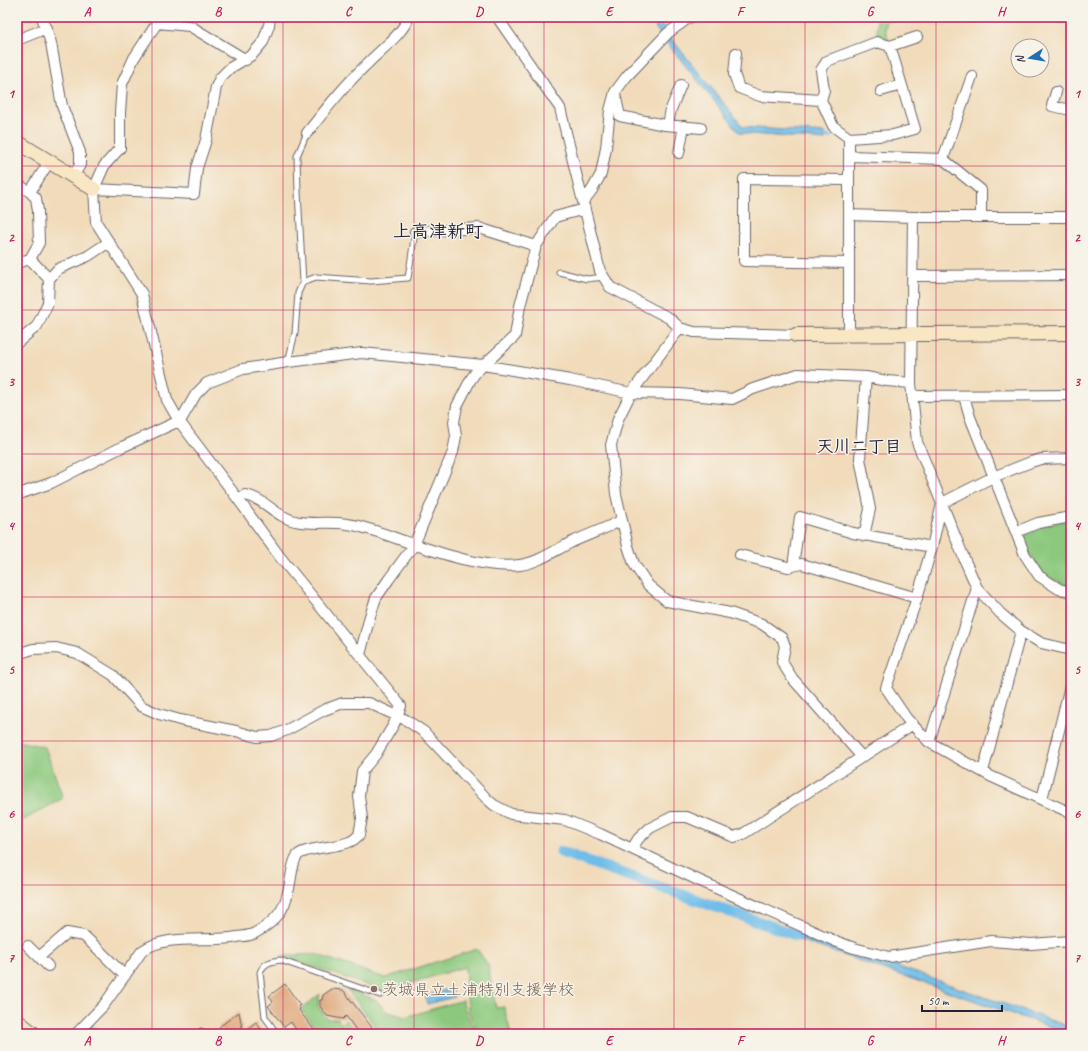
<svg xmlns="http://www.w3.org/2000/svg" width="1088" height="1051" font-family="Caveat,'Klee One',sans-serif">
  <rect width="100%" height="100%" fill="#f7f3e8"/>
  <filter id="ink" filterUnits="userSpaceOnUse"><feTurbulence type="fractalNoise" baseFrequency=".025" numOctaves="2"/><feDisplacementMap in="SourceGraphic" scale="8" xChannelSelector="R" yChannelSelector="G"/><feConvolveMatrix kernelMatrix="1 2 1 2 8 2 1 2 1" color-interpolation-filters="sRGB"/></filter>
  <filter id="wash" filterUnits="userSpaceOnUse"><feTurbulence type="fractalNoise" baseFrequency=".012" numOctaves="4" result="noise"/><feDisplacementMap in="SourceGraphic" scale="16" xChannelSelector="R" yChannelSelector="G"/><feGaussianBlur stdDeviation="0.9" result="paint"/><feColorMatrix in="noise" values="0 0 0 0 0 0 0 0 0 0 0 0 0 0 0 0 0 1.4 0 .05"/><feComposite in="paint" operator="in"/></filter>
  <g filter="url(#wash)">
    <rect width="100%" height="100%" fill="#f1dbba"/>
    <path fill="#8cc97e" stroke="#57765c" d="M877,17H888L885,29L889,42L877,38Z
      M1067,520L1071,523V586L1069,587L1043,574L1024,545L1023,533L1040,526Z
      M17,741L45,747L63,798L17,824Z
      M477,949L488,965L496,1008L504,1007L511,1034H478L468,1011L465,967L384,991L282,956L315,954L385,978Z
      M346,988L376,1000L386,1011L405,1017L463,1000L464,1008L476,1034H381Z
      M320,994L318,1006L327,1019H338L341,1024L346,1020L356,1034H320L301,1009Z"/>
    <path fill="#6fbde9" stroke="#487092" d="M649,17H657L674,42L743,127L825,133V140L740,133L659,33Z
      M785,927L1070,1027L1071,1034L782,934Z
      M452,988L454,997L427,1004L425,996Z
      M91,1024L102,1034H81Z"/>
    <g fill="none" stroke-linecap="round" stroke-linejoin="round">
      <path stroke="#6fbde9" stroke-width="3" d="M821,136L831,137"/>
      <path stroke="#6fbde9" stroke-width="11" d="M561,852L796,935"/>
    </g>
    <g id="blocks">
      <path fill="#dfa77a" d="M285,984L300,1005L298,1006L300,1009L299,1010L317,1034H299L291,1022L284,1027L268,1006L273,1002L269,996Z
        M332,989L343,990L377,1034H359L346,1016L343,1019L327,1016L320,1006V1000H322L323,995Z
        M239,1012L243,1032L256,1022L264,1034H225L219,1027Z"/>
    </g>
  </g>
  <g filter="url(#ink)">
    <use href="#blocks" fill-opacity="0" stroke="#6a6367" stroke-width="1"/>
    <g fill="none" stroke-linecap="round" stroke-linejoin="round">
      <defs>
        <path id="lane" d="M559,272L587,279L604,277
          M303,282L298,192L297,156L307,133
          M288,362L295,333L298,293L303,282L316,277L371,281L408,278L415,232
          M201,1031L202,1034
          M277,1034L265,1017L260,972C265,962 270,962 280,960L380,995"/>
        <path id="street" d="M42,17L51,43L62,106L80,152V165L73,176
          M497,17L560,108L600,271L610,287L669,318L680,328L694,332L796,335
          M17,40L47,28
          M890,46L915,129L893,135L849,138L833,126L821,100L824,90L821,70L827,61L877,42L890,46L917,37
          M736,53L734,74L739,88L760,96L821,100
          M881,91L901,85
          M1056,92L1052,106L1071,110
          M615,94L620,116L665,125L701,128
          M668,125L671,109L681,85
          M307,133C326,109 344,86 366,65C381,49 400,37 409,17
          M679,153L684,126
          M849,156L943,159L981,190V216
          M943,159L972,76
          M17,184L30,192L36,198L38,211L39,243L30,259L17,263
          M94,189L194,194L197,168L206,140L216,87L220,78L230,68L252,55L263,42L269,25L270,17
          M30,192L49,162
          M583,202L592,190L601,174L606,148L610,110L615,92L627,76L668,33L690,17
          M849,215L913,217
          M1071,217H913L911,383L917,442L966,563L977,588L1000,613L1021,631L1041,643L1071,650
          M415,232L479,228L536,246
          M30,259L49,279
          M849,263L744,261V179L849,180
          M913,276L1071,275
          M849,335V138
          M17,343L37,326L48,303L49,279L58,269L88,256L109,242
          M912,396L1071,395
          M964,396L970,417L1025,555L1039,576L1059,589L1071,592
          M1071,458L1041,459L1031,462L993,477L942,503L932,547L917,598L886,688L907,719L929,742L990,776L1071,813
          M17,494L22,493L51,483L120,448L179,421L182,418L196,394L207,383L243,369L288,362L362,353L483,365L570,380L631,393L680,328
          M238,499L245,495C264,498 276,517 295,521C312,525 330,521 347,524C370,527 393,538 416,545C446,555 489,569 520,565C537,563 554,551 570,543C587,535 605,529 622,520L616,494L611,445L618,419L631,393L680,394L732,399L753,389L798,374L866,377L887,381L911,383
          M622,520L628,546L634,564L648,585L667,601L730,613L762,624L782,638L785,646L782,662L792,678L862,757L913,724
          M1016,532L1038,523L1071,517
          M864,536L870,509L860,459L866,377
          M740,555L788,567L802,564L917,598
          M793,566L800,517L853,533L932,547
          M17,654L33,649L56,648L77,653L113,675L141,706L159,714L180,720L236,731L257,737L271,736L287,730L324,710L343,703H369L406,720L424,732L487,799L494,805L511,814L565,820L600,834L698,880L835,941L854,948L889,957L991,941L1031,944L1071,941
          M359,654L361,651L370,616L376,598L389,579L414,545L453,452L456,436L454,422L457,406L471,379L476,372L515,336L520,306L536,246L555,217L585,209
          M929,742L977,588
          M983,771L1021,631
          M1042,799L1071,682
          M632,849L638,839L650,828L672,817H687L734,837L743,834L862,757
          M28,946L39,957L67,933L84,936L97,948L125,976
          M39,957L48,966
          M76,1034L104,1005L142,951C166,933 208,943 237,937C243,936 250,936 255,933C281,919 287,905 291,877C292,871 293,862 297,856C304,847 337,848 349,842C353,841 356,838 359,835L362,818L359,796L362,771L376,754L394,724L401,706L280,557L238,499L179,421L167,400L142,294L96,222L94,189L104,166L120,148V113L122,84L134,58L157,23L190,26L246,60"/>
        <path id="secondary" d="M17,142L94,189
          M796,335L1071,333
          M17,1021L34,1034"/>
      </defs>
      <use href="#lane" stroke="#6a6367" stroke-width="7"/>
      <use href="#street" stroke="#6a6367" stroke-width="12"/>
      <use href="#secondary" stroke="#6a6367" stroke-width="16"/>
      <use href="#lane" stroke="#fff" stroke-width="5"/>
      <use href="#street" stroke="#fff" stroke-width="10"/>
      <use href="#secondary" stroke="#f9e7c3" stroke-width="14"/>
    </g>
  </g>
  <path fill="none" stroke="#c2185b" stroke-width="1" stroke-opacity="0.55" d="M152,17V1034M283,17V1034M414,17V1034M544,17V1034M674,17V1034M805,17V1034M936,17V1034M17,166H1071M17,310H1071M17,454H1071M17,597H1071M17,741H1071M17,885H1071"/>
  <circle fill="#8d6e63" stroke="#f7f3e8" stroke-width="1.5" cx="374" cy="989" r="4"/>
  <g text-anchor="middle" stroke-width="3" stroke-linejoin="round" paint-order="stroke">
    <g font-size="16" fill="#785e54" stroke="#f7f3e8" text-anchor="start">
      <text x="382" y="995">茨城県立土浦特別支援学校</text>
    </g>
    <g font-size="17" font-weight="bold" fill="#22223b" stroke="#f7f3e8">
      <text x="859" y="452">天川二丁目</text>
    </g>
    <g font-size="18" font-weight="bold" fill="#22223b" stroke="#f7f3e8">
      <text x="438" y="237">上高津新町</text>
    </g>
  </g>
  <rect width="1088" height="1051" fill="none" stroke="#f7f3e8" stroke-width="44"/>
  <g transform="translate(1030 58) rotate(258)"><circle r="19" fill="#f7f3e8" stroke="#a29fa3"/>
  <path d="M0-3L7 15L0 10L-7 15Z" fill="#1f6fb2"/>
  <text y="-6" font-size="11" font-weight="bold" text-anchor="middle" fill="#22223b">N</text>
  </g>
  <path d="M922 1005v6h80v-6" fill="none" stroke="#22223b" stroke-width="2"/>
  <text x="928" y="1005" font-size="12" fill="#22223b" stroke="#f7f3e8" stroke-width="3" paint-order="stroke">50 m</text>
  <rect x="22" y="22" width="1044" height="1007" fill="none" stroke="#c2185b" stroke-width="1.5"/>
  <g font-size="13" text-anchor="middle" font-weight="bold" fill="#c2185b">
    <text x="87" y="16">A</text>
    <text x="218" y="16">B</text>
    <text x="348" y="16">C</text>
    <text x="479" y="16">D</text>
    <text x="609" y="16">E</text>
    <text x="740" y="16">F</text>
    <text x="870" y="16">G</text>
    <text x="1001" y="16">H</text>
    <text x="11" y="98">1</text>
    <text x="1077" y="98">1</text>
    <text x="11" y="242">2</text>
    <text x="1077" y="242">2</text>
    <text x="11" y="386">3</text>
    <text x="1077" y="386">3</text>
    <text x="11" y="530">4</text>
    <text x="1077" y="530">4</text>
    <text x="11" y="674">5</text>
    <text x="1077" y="674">5</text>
    <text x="11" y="818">6</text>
    <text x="1077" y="818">6</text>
    <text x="11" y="962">7</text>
    <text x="1077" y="962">7</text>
    <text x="87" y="1045">A</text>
    <text x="218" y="1045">B</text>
    <text x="348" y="1045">C</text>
    <text x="479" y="1045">D</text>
    <text x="609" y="1045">E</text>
    <text x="740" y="1045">F</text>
    <text x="870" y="1045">G</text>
    <text x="1001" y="1045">H</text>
  </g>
</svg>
